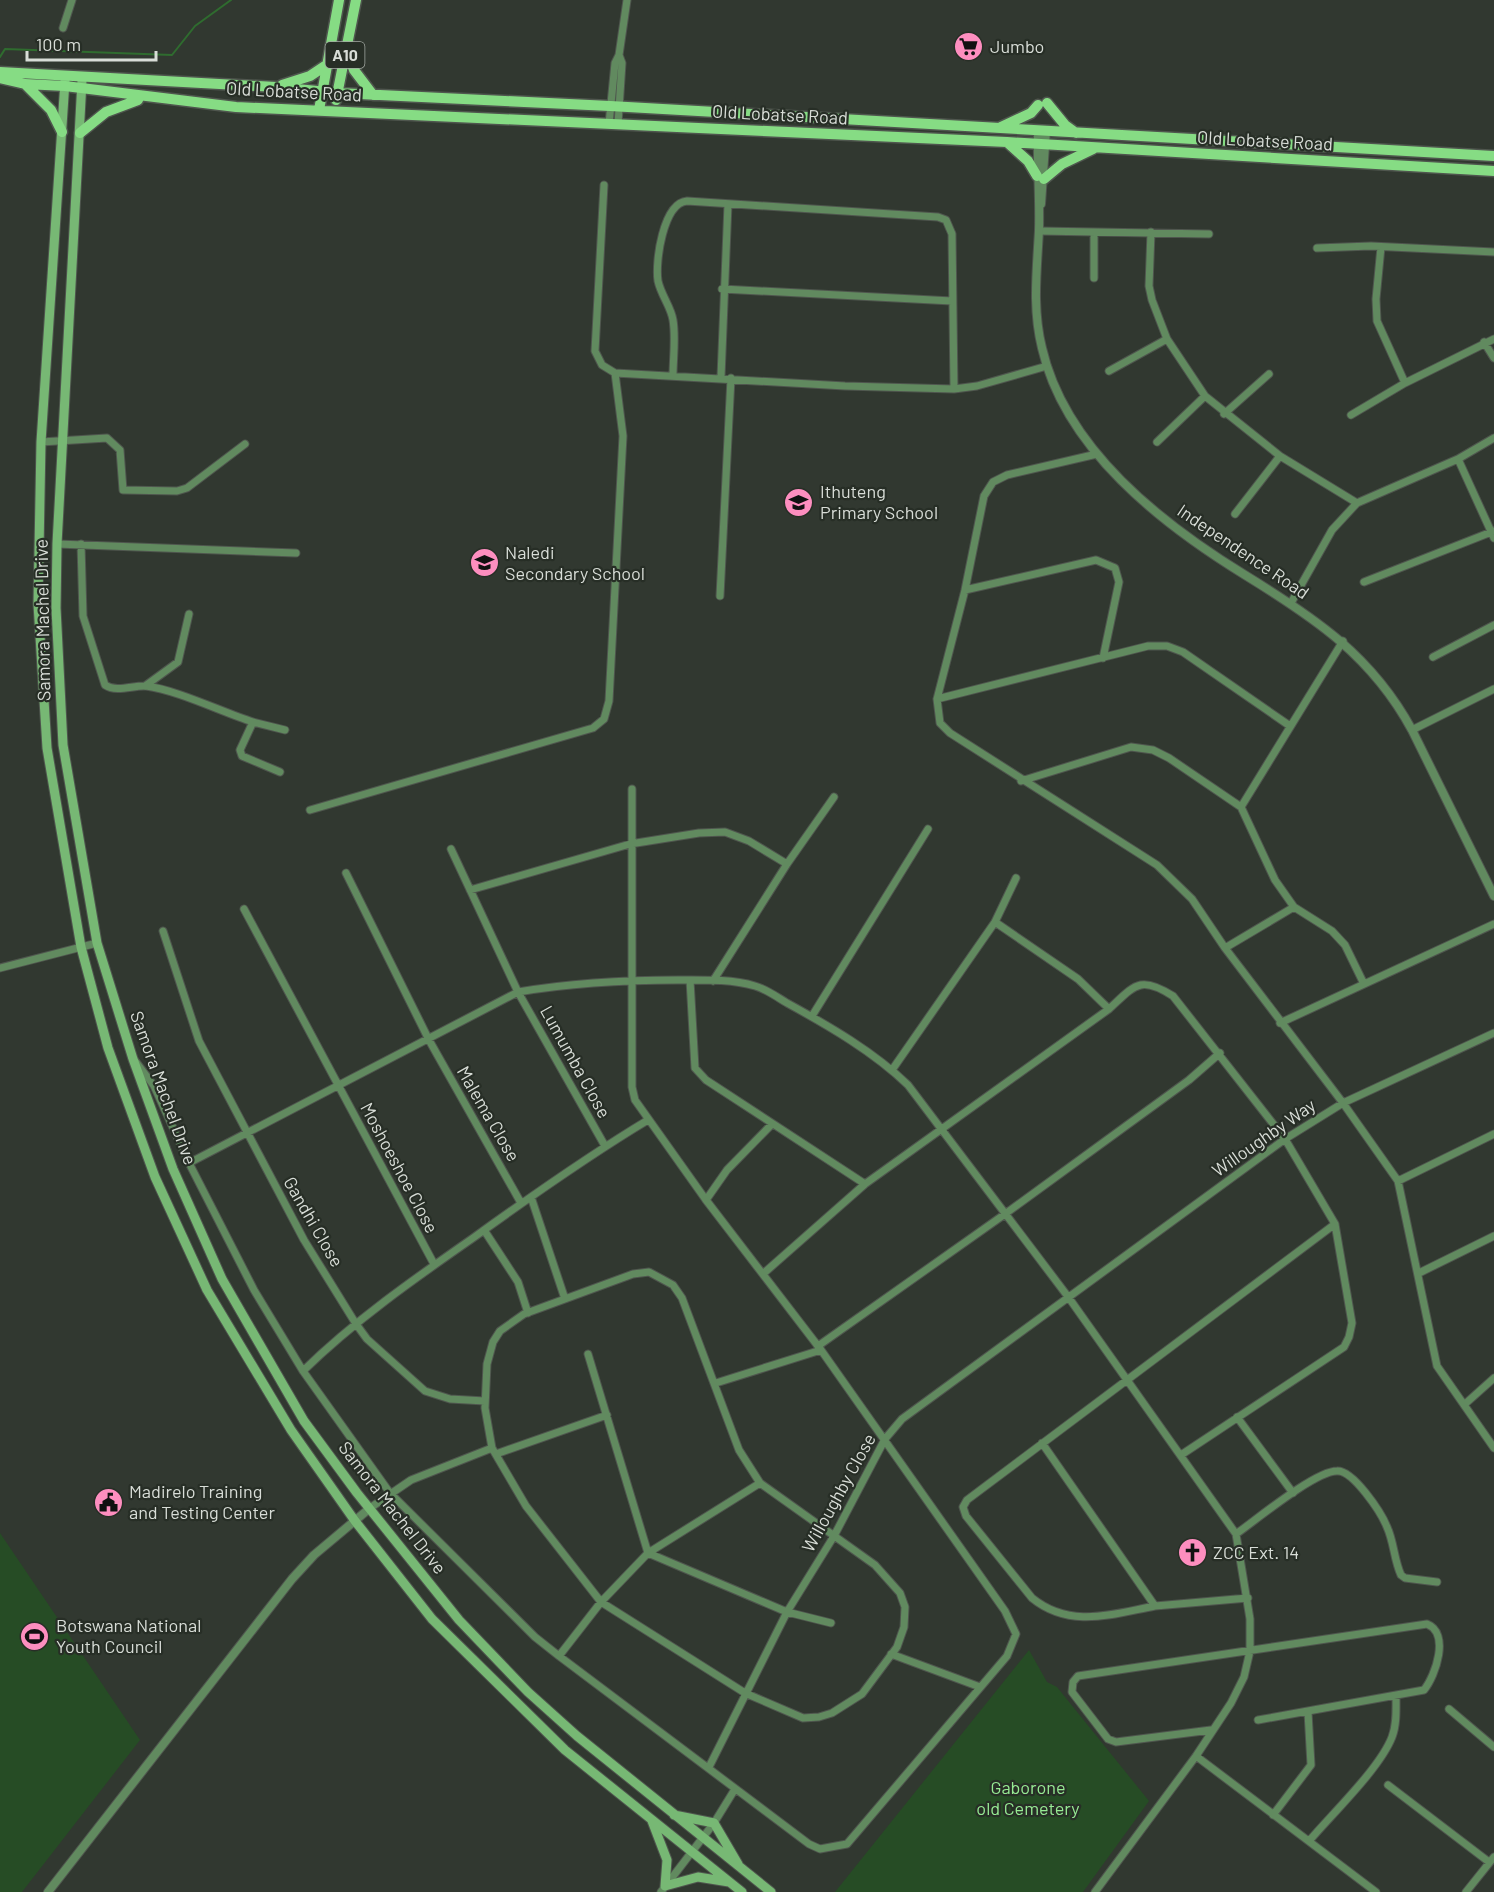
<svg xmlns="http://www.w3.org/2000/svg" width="1494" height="1892" font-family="Barlow,sans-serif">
  <rect width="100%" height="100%" fill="#313830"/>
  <path fill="#264c25" d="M0,1533L140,1740L22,1892H0Z
    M1029,1650L1047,1682L1057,1687L1149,1801L1083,1892H835Z"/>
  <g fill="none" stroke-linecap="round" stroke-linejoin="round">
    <path stroke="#2f6c2f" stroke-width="2" d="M0,57L5,49L172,55L195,26L231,0"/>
    <defs>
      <path id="minor" d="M63,28L72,0
        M609,124L615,63L619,55L627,0
        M618,124L622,63L619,55
        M604,185L595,351L602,365L615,373L845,386L954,389L977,386L1047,366
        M1039,231L1209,234
        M1094,232V278
        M1151,232L1149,286L1152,300L1167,339L1205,396L1280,456L1357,503
        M1381,247L1376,299L1377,321L1405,383
        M1317,248L1371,246L1494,252
        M722,289L952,301
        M1484,342L1494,358
        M1109,371L1167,339
        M673,376C673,358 676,338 673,320C671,307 661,295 658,281C655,262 663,203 687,201L938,217L946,220L952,234L954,389
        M721,377L728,204
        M1224,414L1269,374
        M1351,415L1405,383L1494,339
        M41,442L107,438L120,450L123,490L177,491L187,488L245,444
        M1157,442L1205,396
        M1097,454L1007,475L993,482L984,496L965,590L937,699L940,723L950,733L1157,865L1192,899L1225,948L1343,1103L1398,1181L1437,1366L1494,1448
        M1458,459L1494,538
        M1235,514L1280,456
        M57,544L296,553
        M81,544L83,616L105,685C117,693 133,685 146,686C177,690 222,712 253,722
        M1364,582L1494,531
        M965,590L1096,560L1115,568L1119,582L1103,658
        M720,596L731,378
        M1291,603L1332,530L1357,503L1458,459L1494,438
        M1433,657L1494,625
        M145,686L178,662L189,614
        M937,699L1148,646H1167L1183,652L1290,726
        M1412,730L1494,689
        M280,772L242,756L240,750L253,722L285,730
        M1021,781L1131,747L1153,750L1169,758L1241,807L1275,880L1294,907L1332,931L1345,945L1363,982
        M1241,807L1343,641
        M310,810L593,728L604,719L609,701L623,436L615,373
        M451,849L518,992L605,1146
        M346,873L429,1040L521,1203
        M470,890L630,844L699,833L725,832L749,841L787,864
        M244,909L434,1264
        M995,922L1078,979L1109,1009
        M163,931L199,1041L304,1240L356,1324L367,1339L425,1391L450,1399L485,1401
        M1225,948L1294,907
        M0,968L97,943
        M690,980L695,1068L706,1080L865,1184
        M713,981L787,864L834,797
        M812,1016L928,829
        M1280,1023L1494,924
        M136,1062L154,1086L189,1163L254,1290L303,1371L390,1493L535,1637L559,1656L809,1844L820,1849L847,1844L1007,1656L1016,1634L1005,1611L821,1350L706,1200L635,1100L632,1087V789
        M892,1070L995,922L1016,878
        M189,1163L518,992C571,983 624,980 678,980C703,980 731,979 755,986C766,989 777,997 787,1003C829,1026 874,1052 908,1085L1069,1298L1236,1534L1250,1619V1651L1244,1677L1231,1703L1196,1756L1095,1892
        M1398,1181L1494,1134
        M531,1197L565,1299
        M706,1200L727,1170L772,1124
        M484,1230L518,1282L528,1313
        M649,1272L673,1285L682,1298L739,1450L760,1483L875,1565L900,1593L905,1607L904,1627L897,1647L862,1694L832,1713L819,1717L803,1718L745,1693L601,1602L526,1506L492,1448L485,1408L487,1364L493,1342L500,1331L524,1314L633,1274Z
        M764,1273L865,1184L1109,1009C1135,985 1140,975 1173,996L1285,1139L1335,1224L1352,1323L1349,1337L1344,1347L1181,1455
        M1419,1273L1494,1236
        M818,1346L1005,1214L1189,1080L1220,1053
        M588,1354L648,1553L787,1612L831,1623
        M303,1371C354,1321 414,1279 473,1238C530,1197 588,1156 648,1120
        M716,1383L821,1350
        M1465,1404L1494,1378
        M1237,1417L1293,1493
        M1042,1443L1155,1606L1248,1598
        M496,1454L607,1415
        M370,1508L411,1480L492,1448
        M1236,1534C1256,1520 1315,1471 1337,1471C1353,1470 1381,1512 1387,1527C1394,1542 1394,1560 1401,1575L1405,1578L1437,1582
        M1155,1606C1112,1614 1070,1629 1032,1598L966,1516L963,1507L967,1500L1335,1224
        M891,1654L980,1687
        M559,1656L601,1602L648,1553L760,1483
        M1449,1709L1494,1747
        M1211,1730L1116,1742L1108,1739L1072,1692L1073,1682L1078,1676L1427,1624C1450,1633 1436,1675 1424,1690L1258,1720
        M1196,1756L1376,1892
        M709,1767L787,1612L834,1536L885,1439L902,1419L1285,1139L1343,1103L1494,1033
        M1388,1785L1489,1862
        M1273,1815L1311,1765L1308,1712
        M1310,1840C1333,1813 1380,1768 1392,1737C1397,1724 1396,1709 1396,1695
        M661,1892L714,1823L735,1789
        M1466,1892L1494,1857"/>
      <path id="tertiary" d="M1038,131C1037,164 1040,197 1039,230C1037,270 1032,308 1042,348C1065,449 1162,524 1245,575C1315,618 1372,656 1412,730L1494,896
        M1041,204L1046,131
        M48,1892L292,1579L314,1555L370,1508"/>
      <path id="secondary" d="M65,81L41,442L38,604L47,748L81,947L108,1048L155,1177L207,1290L291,1430L355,1521L432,1619L565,1750L742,1892
        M82,81L57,544L56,608L63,745L97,943L133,1059L173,1169L222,1279L304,1421L357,1493L459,1620L528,1692L577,1736L771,1892
        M674,1815L714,1823L738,1864
        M652,1821L667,1860L665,1886L698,1877L729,1882"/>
      <path id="primary" d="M347,51L354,70L373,95
        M0,72L276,87L338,93L610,106L1494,156
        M0,78L25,84L65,86L236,107L1007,142L1494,171
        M25,84L51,110L62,132
        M282,85L310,76L325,66
        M336,100L356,0
        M1047,103L1065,125L1076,133
        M319,110L339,0
        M1001,127L1031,113L1038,105
        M80,133L106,112L138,100
        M1008,143L1028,161L1037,176
        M1044,179L1062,164L1093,149"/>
    </defs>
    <use href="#minor" stroke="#4f564e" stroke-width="9"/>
    <use href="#tertiary" stroke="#4f564e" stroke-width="10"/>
    <use href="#secondary" stroke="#4f564e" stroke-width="11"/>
    <use href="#primary" stroke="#4f564e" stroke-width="13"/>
    <use href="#minor" stroke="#618a5f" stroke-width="7"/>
    <use href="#tertiary" stroke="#618a5f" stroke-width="8"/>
    <use href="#secondary" stroke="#77b874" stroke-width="9"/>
    <use href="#primary" stroke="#86dc84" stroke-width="10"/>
  </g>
  <defs>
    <symbol id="supermarket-disc" viewBox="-11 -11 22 22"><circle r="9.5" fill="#fd8ebf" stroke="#272e26"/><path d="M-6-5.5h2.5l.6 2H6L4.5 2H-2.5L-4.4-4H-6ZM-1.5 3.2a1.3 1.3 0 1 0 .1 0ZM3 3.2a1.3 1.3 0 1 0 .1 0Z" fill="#111"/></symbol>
    <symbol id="school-disc" viewBox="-11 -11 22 22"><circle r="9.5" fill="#fd8ebf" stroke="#272e26"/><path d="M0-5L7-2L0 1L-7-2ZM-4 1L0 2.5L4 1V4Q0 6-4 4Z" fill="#111"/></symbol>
    <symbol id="civic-disc" viewBox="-11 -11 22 22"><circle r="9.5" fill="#fd8ebf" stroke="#272e26"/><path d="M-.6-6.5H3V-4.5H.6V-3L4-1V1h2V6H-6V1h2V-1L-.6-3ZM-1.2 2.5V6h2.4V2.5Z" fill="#111"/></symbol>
    <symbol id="church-disc" viewBox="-11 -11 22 22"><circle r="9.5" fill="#fd8ebf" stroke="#272e26"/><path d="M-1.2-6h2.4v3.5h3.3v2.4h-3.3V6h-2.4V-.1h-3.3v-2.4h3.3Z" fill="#111"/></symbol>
    <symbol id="stadium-disc" viewBox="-11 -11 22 22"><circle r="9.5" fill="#fd8ebf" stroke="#272e26"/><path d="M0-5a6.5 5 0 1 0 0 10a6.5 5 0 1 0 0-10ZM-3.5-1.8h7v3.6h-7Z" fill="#111"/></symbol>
  </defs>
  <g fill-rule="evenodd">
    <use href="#supermarket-disc" x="952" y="30" width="33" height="33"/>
    <use href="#school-disc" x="782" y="486" width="33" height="33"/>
    <use href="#school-disc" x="468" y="546" width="33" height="33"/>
    <use href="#civic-disc" x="92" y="1486" width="33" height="33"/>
    <use href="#church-disc" x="1176" y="1536" width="33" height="33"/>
    <use href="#stadium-disc" x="18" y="1620" width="33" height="33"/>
  </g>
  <g text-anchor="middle" stroke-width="4.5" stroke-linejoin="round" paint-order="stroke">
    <rect fill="#272e26" stroke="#a3a8a2" stroke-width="1.5" x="325.5" y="42" width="39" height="26" rx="4.5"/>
    <g font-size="16" font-weight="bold" fill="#d8ddd7">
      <text x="345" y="61">A10</text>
    </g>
    <g font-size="18" fill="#d8ddd7" stroke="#272e26" text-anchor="start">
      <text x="990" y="53">Jumbo</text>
      <text x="820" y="498">Ithuteng<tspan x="820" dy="21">Primary School</tspan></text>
      <text x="505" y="559">Naledi<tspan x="505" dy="21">Secondary School</tspan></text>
      <text x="129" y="1498">Madirelo Training<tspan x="129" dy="21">and Testing Center</tspan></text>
      <text x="1213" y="1559">ZCC Ext. 14</text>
      <text x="56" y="1632">Botswana National<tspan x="56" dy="21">Youth Council</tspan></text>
    </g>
    <g font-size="18" fill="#d8ddd7" stroke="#272e26">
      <text transform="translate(294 92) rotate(3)" y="6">Old Lobatse Road</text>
      <text transform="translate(780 115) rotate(3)" y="6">Old Lobatse Road</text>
      <text transform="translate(1265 141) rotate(3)" y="6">Old Lobatse Road</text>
      <text transform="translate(1243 552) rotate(34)" y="6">Independence Road</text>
      <text transform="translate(43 620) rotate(-91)" y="6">Samora Machel Drive</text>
      <text transform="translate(575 1062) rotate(61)" y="6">Lumumba Close</text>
      <text transform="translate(163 1088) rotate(70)" y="6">Samora Machel Drive</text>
      <text transform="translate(488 1114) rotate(60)" y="6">Malema Close</text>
      <text transform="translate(1264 1138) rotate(-35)" y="6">Willoughby Way</text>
      <text transform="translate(399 1168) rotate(62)" y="6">Moshoeshoe Close</text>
      <text transform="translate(313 1222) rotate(60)" y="6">Gandhi Close</text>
      <text transform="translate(839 1493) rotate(-61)" y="6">Willoughby Close</text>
      <text transform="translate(392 1508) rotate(52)" y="6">Samora Machel Drive</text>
    </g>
    <g font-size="18" fill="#97eb94" stroke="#272e26">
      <text x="1028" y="1794">Gaborone<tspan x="1028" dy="21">old Cemetery</tspan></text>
    </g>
  </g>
  <path d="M27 51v9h129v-9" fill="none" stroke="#d8ddd7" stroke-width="3"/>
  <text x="36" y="51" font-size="18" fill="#d8ddd7" stroke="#272e26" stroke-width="4.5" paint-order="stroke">100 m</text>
</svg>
